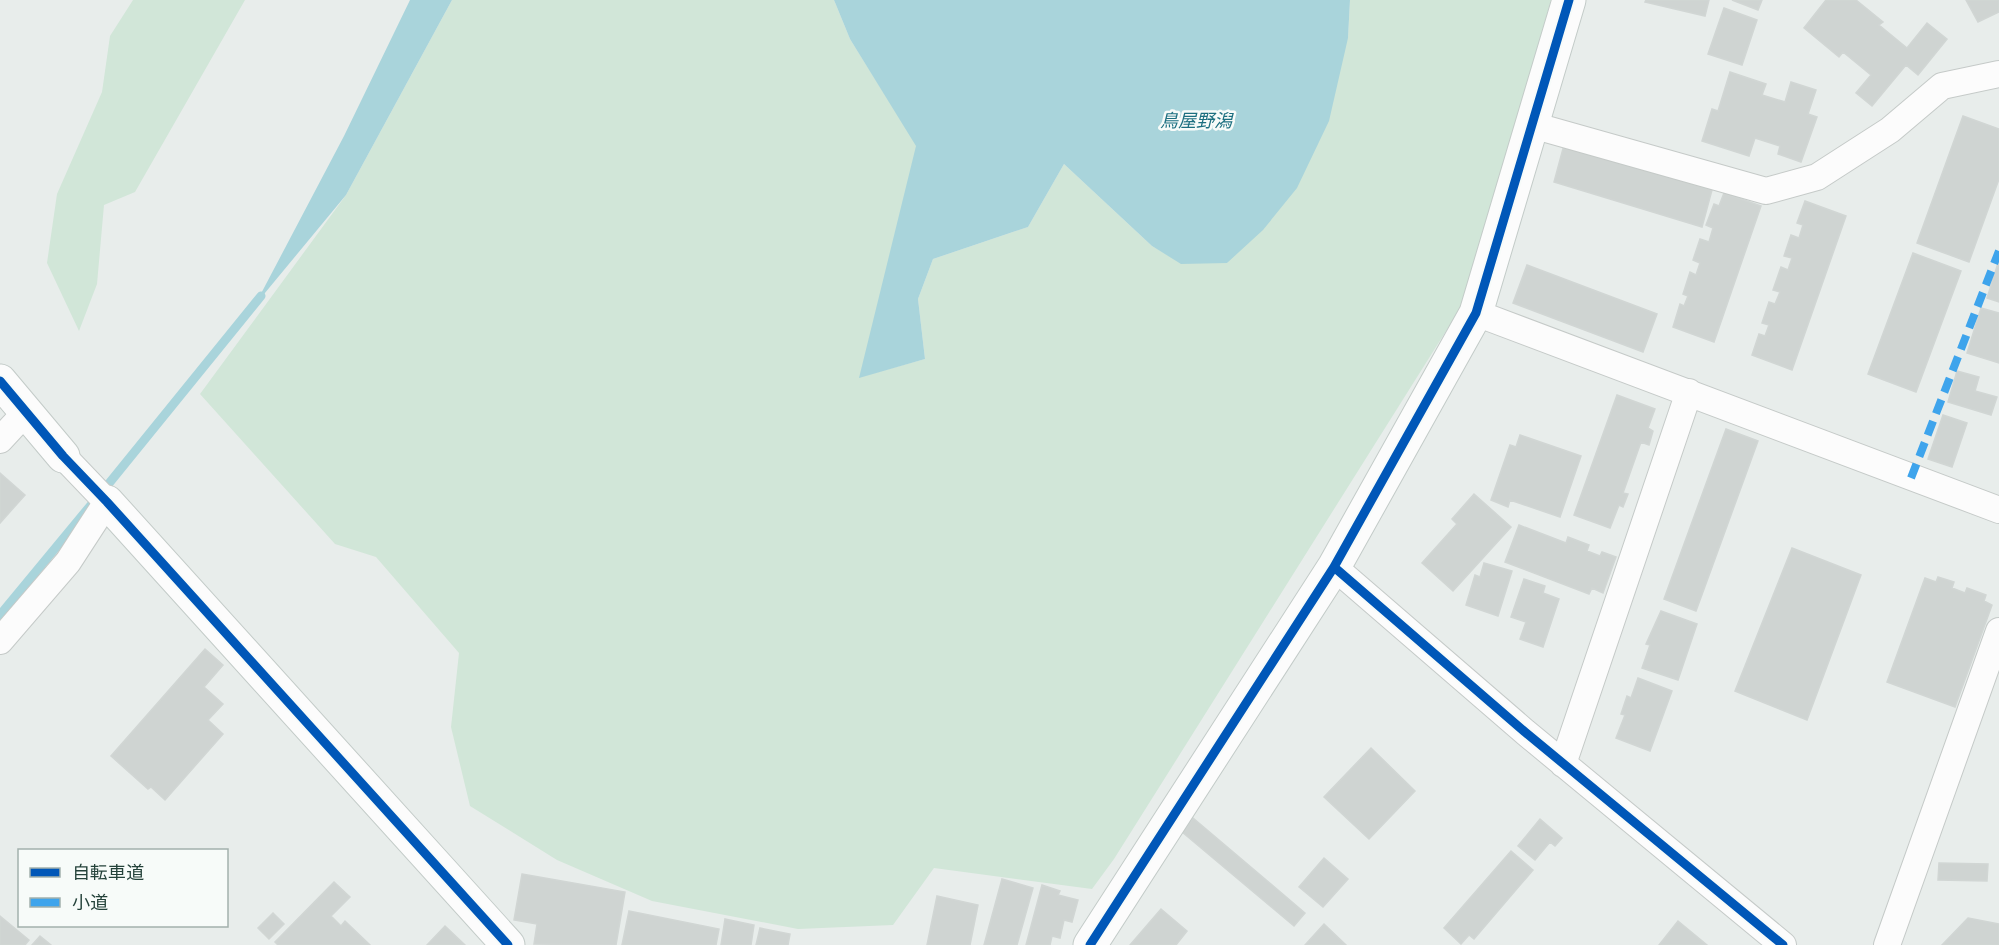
<svg xmlns="http://www.w3.org/2000/svg" width="1999" height="945" font-family="'Fira Sans Condensed','Noto Sans JP',sans-serif">
  <rect width="100%" height="100%" fill="#e8edeb"/>
  <path fill="#d1e6d8" d="M133,0H245L135,192L104,205L97,284L79,331L47,263L57,194L102,92L110,36Z
    M452,0H834L850,39L917,146L860,377L925,359L918,299L933,259L1028,227L1064,164L1152,246L1181,263H1227L1348,38L1350,0H1551L1463,304L1114,859L1092,889L934,868L893,925L798,929L652,901L557,860L470,806L451,727L459,653L376,557L335,544L200,394L346,195Z"/>
  <path fill="#a9d4db" d="M410,0H452L346,195L255,305L344,136Z
    M834,0H1350L1348,38L1329,121L1297,188L1263,230L1227,263L1181,264L1152,246L1064,164L1028,227L933,259L918,299L925,359L859,378L916,146L850,39Z"/>
  <g fill="none" stroke-linecap="round" stroke-linejoin="round">
    <path stroke="#a9d4db" stroke-width="9" d="M102,492L261,296
      M0,615L91,505"/>
  </g>
  <path fill="#cfd4d2" stroke="#d1d6d4" stroke-width="1.5" d="M1646,0H1709L1705,16L1645,2Z
    M1732,0H1762L1758,10Z
    M1826,0H1856L1883,22L1879,25L1907,48L1927,23L1947,39L1918,75L1906,65L1872,106L1856,93L1871,75L1843,52L1839,57L1804,28Z
    M1966,0H1999V12L1978,22Z
    M1724,8L1757,20L1742,65L1708,54Z
    M1730,72L1766,84L1762,95L1785,102L1791,82L1816,90L1808,114L1817,117L1801,162L1778,154L1780,146L1755,138L1749,156L1702,141L1712,109L1718,111Z
    M1963,116L1999,129V179L1969,262L1917,243Z
    M1564,145L1712,190L1702,227L1554,182Z
    M1724,193L1761,206L1714,342L1673,327L1680,304L1684,306L1688,296L1683,294L1690,272L1696,275L1700,263L1693,260L1700,239L1709,242L1713,228L1706,225L1714,204L1719,206Z
    M1805,201L1846,216L1792,370L1752,355L1759,334L1765,336L1769,325L1762,323L1769,302L1775,304L1780,292L1773,290L1781,267L1788,270L1792,258L1784,256L1791,235L1799,238L1803,225L1797,223Z
    M1913,253L1961,271L1916,392L1868,374Z
    M1999,260V302L1987,298Z
    M1527,265L1657,314L1643,352L1513,303Z
    M1981,308L1999,313V363L1967,353Z
    M1957,371L1979,377L1975,391L1997,397L1991,415L1948,402Z
    M1617,395L1655,409L1648,428L1653,431L1649,445L1641,442L1623,493L1628,494L1623,507L1619,505L1610,528L1574,515Z
    M1943,415L1967,423L1952,467L1928,459Z
    M1726,429L1758,441L1696,611L1664,599Z
    M1520,435L1581,456L1560,517L1510,500L1508,507L1491,500L1510,445L1516,447Z
    M0,473L25,495L0,523Z
    M1474,494L1511,527L1453,591L1422,563L1457,524L1452,519Z
    M1519,525L1566,543L1568,537L1589,545L1587,551L1600,556L1602,552L1616,557L1603,593L1592,588L1589,594L1505,562Z
    M1792,548L1861,575L1807,720L1735,691Z
    M1484,563L1512,571L1498,616L1466,605L1475,575L1480,577Z
    M1938,577L1954,582L1952,588L1965,593L1967,588L1986,595L1984,601L1992,605L1955,707L1887,682L1925,578L1936,582Z
    M1524,579L1545,586L1543,593L1559,599L1543,647L1520,639L1526,622L1511,617Z
    M1661,611L1697,624L1678,680L1642,668L1650,645L1646,644Z
    M205,649L223,665L204,687L223,704L208,720L223,734L165,800L151,787L148,789L111,756Z
    M1638,678L1672,691L1650,751L1616,738L1625,715L1621,714L1627,696L1631,698Z
    M1371,748L1415,791L1369,839L1324,797Z
    M1193,818L1305,913L1294,926L1182,832Z
    M1540,819L1562,838L1555,846L1550,842L1535,860L1518,846Z
    M1511,851L1533,870L1474,939L1469,935L1461,944L1444,928Z
    M1324,858L1348,879L1323,907L1299,887Z
    M1939,863L1988,864L1987,881L1938,880Z
    M522,874L625,892L616,945L534,944L537,924L514,920Z
    M1002,879L1033,888L1017,945H984Z
    M334,882L350,897L331,916L341,926L345,921L370,945H278L275,942Z
    M1042,885L1060,891L1058,895L1078,900L1072,922L1064,920L1060,938L1052,936L1050,945H1026Z
    M937,896L978,905L970,945H927Z
    M1161,909L1187,931L1176,945H1130Z
    M629,911L719,929L716,945H622Z
    M273,913L284,924L269,939L258,928Z
    M0,916L29,940L25,945H0Z
    M1968,918L1999,924V945H1942Z
    M725,919L754,925L751,945H721Z
    M1678,921L1707,945H1659Z
    M1324,924L1346,945H1305Z
    M445,926L465,945H427Z
    M760,928L790,934L788,945H756Z
    M40,936L51,945H32Z"/>
  <g fill="none" stroke-linecap="round" stroke-linejoin="round">
    <defs>
      <path id="street" d="M1532,125L1766,191L1817,177L1890,130L1942,86L1999,74
        M1476,313L1999,510
        M0,440L26,412
        M1334,567L1525,732L1783,945
        M0,641L68,562L107,502L63,456
        M1563,764L1689,392
        M1887,945L1999,631"/>
      <path id="secondary" d="M0,381L63,456
        M107,502L508,945
        M1090,945L1334,567L1476,313L1569,0"/>
    </defs>
    <use href="#street" stroke="#c5cac8" stroke-width="28"/>
    <use href="#secondary" stroke="#c3cbc8" stroke-width="35"/>
    <use href="#street" stroke="#fcfcfc" stroke-width="26"/>
    <use href="#secondary" stroke="#fcfcfc" stroke-width="33"/>
    <path stroke="#3ea4ec" stroke-width="8" stroke-dasharray="15 8" stroke-linecap="butt" d="M1911,478L1999,251"/>
    <defs>
      <path id="cycleway" d="M0,381L63,456L107,502L508,945
        M1334,567L1525,732L1783,945
        M1090,945L1334,567L1476,313L1569,0"/>
    </defs>
    <use href="#cycleway" stroke="#f7fbf9" stroke-width="13"/>
    <use href="#cycleway" stroke="#0057b8" stroke-width="9"/>
  </g>
  <g text-anchor="middle" stroke-width="5" stroke-linejoin="round" paint-order="stroke">
    <g font-size="18" font-style="italic" fill="#1c6f80" stroke="#f7fbf9">
      <text x="1196" y="127">鳥屋野潟</text>
    </g>
  </g>
  <rect x="18" y="849" width="210" height="78" fill="#f7fbf9" stroke="#a3b1ad" stroke-width="1.5"/>
  <rect x="30" y="868" width="30" height="9" fill="#0057b8" stroke="#a3b1ad" stroke-width="1.5"/>
  <text x="72" y="879" font-size="18" fill="#24423a">自転車道</text>
  <rect x="30" y="898" width="30" height="9" fill="#3ea4ec" stroke="#a3b1ad" stroke-width="1.5"/>
  <text x="72" y="909" font-size="18" fill="#24423a">小道</text>
</svg>
